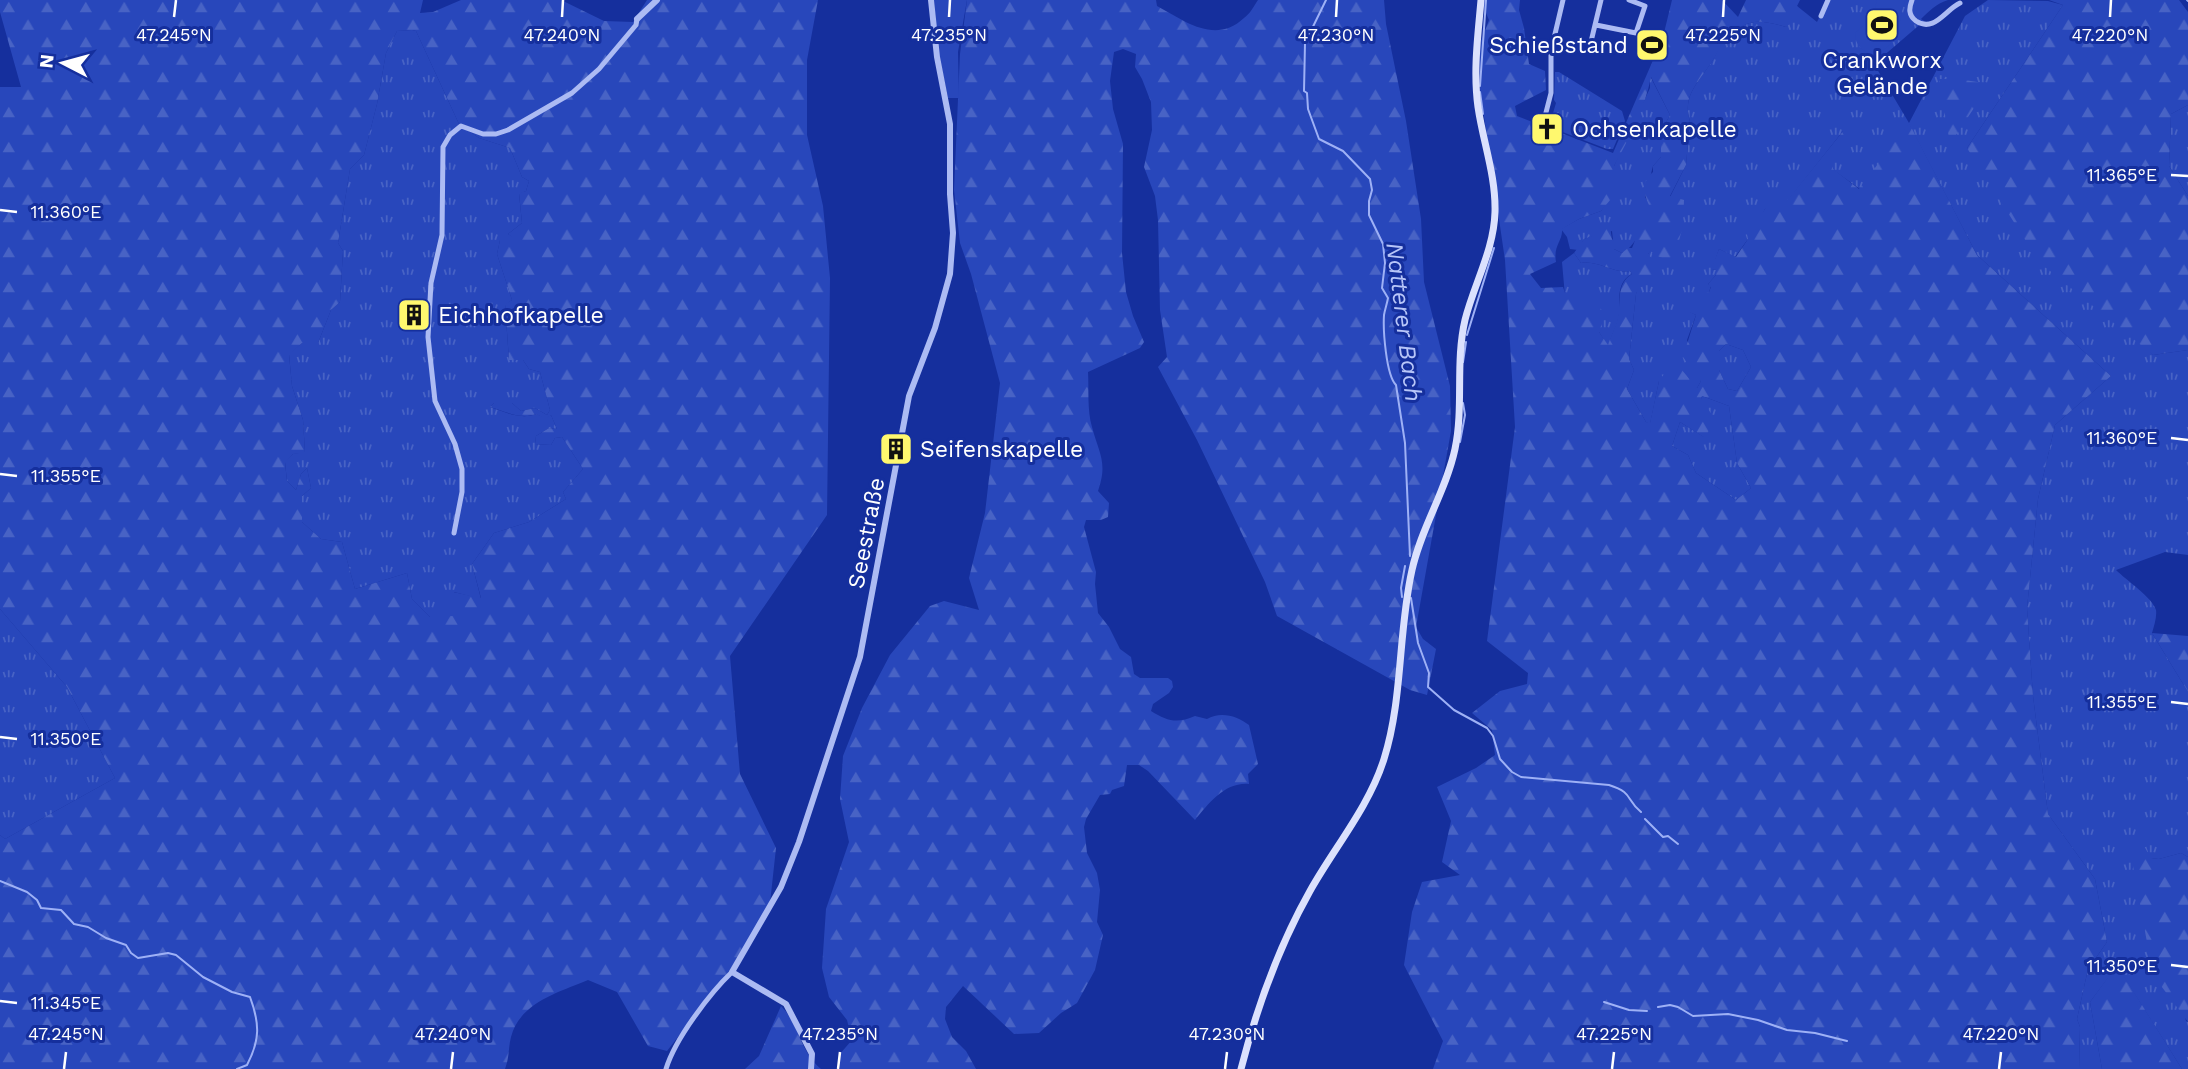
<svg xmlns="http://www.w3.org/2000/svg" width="2188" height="1069" font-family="'Work Sans',sans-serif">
  <defs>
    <pattern id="grass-tufts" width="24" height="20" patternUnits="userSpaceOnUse" patternTransform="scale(1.75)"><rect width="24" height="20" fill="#2847bb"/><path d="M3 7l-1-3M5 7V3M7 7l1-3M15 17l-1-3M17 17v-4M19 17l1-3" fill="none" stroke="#4863c5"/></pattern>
    <pattern id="forest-firs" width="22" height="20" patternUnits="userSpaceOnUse" patternTransform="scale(1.75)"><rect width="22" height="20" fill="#2847bb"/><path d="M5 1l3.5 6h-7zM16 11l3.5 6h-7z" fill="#4863c5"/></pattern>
  </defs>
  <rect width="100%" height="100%" fill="#152f9d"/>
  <path fill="url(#grass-tufts)" d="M1828,0H1948C1937,3 1928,12 1921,19L1924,21L1874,64L1909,123L1965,16L1988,0L2048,1L2063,5L1967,148L2153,355L2188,350V555L2165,552L2116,570C2126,580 2153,598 2156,610C2157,617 2154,626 2152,633L2188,692V857L2181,853L2159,859L2150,858L2186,1021L2188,1022V1069H2182L2117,966L2090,1002L2102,1069H2079L2080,1027L2077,1019L2088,969L2107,942L2095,879L2048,814L2033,696L2027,608L2038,499L2055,425L2111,376L1977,255L1909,124L1860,189L1832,169L1833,158L1843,131L1785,204L1765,209L1748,239L1735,257L1719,249L1712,269L1716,270V275L1708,284L1711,286L1709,292L1690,312L1696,315L1687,340L1701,381L1697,388L1659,381L1650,424L1646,422L1627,389L1634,370L1629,359L1636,294L1648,254L1654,245L1666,205L1686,165L1688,141L1693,133C1691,125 1687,114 1688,105C1689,84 1719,62 1720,40C1748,21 1752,17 1786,27L1797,6L1817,22Z
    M412,30L416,31L459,124L479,138L510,148L522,177L529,181L526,191L519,194L522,223L508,234L518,240H500L497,254L512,300L505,305L509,360H523L529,369L540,372L550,410L547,415L535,408L521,411L512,403H494L490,407C505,412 520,420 536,414L546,418L551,415L557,429L549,428L536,436L535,444L551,445L555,438L562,437L583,469L563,492L566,499L529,522L494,533L472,564L481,599L454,592L453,617H430L412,599L407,573L355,589L342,542L321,539L302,522V496L311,488L307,468L301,474L296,490L287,481L285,462L293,454L305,452L303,420L292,386L289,354L302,343H318L331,310L340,302L343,251L338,243L350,169L364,155L377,104L386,53L397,31Z
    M1555,72H1559L1622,111L1625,121L1613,149H1607L1560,131L1562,125L1551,120L1556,103L1554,100Z
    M1650,76L1670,115L1664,126L1661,138V157L1653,166L1645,197L1650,205C1643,222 1639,244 1622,253L1614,249L1612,231L1584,239L1578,250L1570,249L1567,237L1561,229L1579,219L1601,211L1605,205L1614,166L1650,88Z
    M2188,105V196L2169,166L2171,114Z
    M1574,253L1581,263C1599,260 1613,274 1630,271L1632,274C1616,282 1620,300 1619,314C1618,324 1611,336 1608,346L1599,332L1565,296L1562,262Z
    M1726,344L1743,350L1751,367L1737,391L1728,389L1719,370V351Z
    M1702,396L1729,406L1737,463L1751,488L1736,500L1696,473L1688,455L1672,446L1680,422L1704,437L1701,399Z
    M0,609L67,687L115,778L5,839L0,835Z"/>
  <path fill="url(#forest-firs)" fill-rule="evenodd" d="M0,0H423L420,13L433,12L461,0H561L604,21L633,22L647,0H818L807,60V135L823,206L830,278L827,515L730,656L740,774L776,848L770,903L730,970L667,1051L648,1046L617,992L588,980C560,992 520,1002 511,1037C508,1048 510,1055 505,1069H0V835L5,839L115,778L67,687L0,609V87H21L0,12ZM412,30L416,31L459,124L479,138L510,148L522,177L529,181L526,191L519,193L522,223L508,234L516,240H500L497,254L512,300L505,304L509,360H523L529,369L540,372L550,410L547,415L535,408L521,411L512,403H494L490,407C505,411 520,420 536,414L546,419L551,415L557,429L549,428L536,436L535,444L551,445L555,438L562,437L583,469L563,492L566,499L529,522L494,533L472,564L481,598L453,592V616L430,617L412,599L407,573L355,589L342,542L321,539L302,522V496L311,488L307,468L301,474L296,490L287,481L285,463L293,454L305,453L303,420L292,386L289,355L302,343H318L331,310L340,302L343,251L338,243L350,169L364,155L377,104L386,53L397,31Z
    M967,0H1156L1157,6C1185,21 1215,45 1244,18C1250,14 1254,6 1258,0H1384L1386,24L1406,121L1421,219L1424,282L1450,386L1451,431L1416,627L1423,639L1436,649L1427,695L1410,690L1277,616L1265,582L1197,440L1158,367L1167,357L1160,310L1158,220L1155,196L1144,167L1152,130L1151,102L1142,79L1135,67L1136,54L1123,49L1114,52L1110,81L1113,109L1123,144L1122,253L1126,292L1133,316L1144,342L1140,348L1088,372C1089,390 1087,410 1092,427C1099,454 1108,462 1098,491L1109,503L1108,517L1101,520H1086L1084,527L1096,572L1095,584L1098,613L1109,627L1120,649L1131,657L1134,674L1140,678H1168L1172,681L1173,687L1169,693L1153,704L1151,711C1167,721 1177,724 1195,716L1207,719C1221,711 1237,716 1249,725L1258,764L1248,774L1249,784C1225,782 1209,803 1195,820L1148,771L1139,765H1127L1124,786L1112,790L1110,794L1100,795L1086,819L1084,827L1087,853L1097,873L1100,890L1097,922L1103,935L1095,970L1077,1003L1061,1013L1039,1033L1014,1034L963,986L946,1007L945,1019L952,1037L966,1051L976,1069H840L839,1055L852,1040L847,1020L829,997L822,968L826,909L849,842L840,799L843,756L862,708L890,655L930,606L944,601L979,610L969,578L985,513L1000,383L971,274L960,243L954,190L960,54Z
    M1484,0H1520L1519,10L1524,28L1529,64L1545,71L1546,90L1515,106L1517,116L1613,153L1663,37L1672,0H1722L1738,17L1746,0H1800L1797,6L1802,14L1786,27C1752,17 1748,21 1721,40C1719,62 1689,84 1688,105C1687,114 1691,125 1693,133L1688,142L1686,165L1670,196L1684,200L1683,226L1673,262L1652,254L1654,247L1648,254L1653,260V279L1640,285L1636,294L1629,359L1634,370L1627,389L1646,422L1650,423L1659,381L1667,370L1681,369L1697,388L1701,381L1683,357L1696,315L1689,312L1703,294L1709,292L1711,287L1708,284L1716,275V270L1711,269L1719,249L1736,257L1748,239L1747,234L1765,209L1776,199L1785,203L1844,130L1846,147L1839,158H1833V169L1859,189L1909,123L1977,255L2111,376L2055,425L2038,499L2027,608L2033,696L2048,814L2095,879L2107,942L2088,969L2077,1019L2080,1027L2079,1069H1433L1443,1041L1404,965L1412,912L1422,882L1460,875L1442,862L1451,821L1437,787L1476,768L1495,755L1492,730L1472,713L1500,691L1527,684L1528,673L1487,641L1515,427L1505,260L1480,89L1479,46L1489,20L1483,6ZM1651,77L1670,115L1664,126L1661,138V157L1653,166V172C1642,181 1643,193 1649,205C1631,221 1641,230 1632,248H1628L1622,253L1614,249L1615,242L1612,239L1610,227L1603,228L1600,233L1584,239L1574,253L1581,263C1599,260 1613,274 1630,271L1632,274C1616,284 1621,301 1618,317C1616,326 1611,336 1608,345L1599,332L1604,317L1596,295L1572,293L1566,296L1563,287L1541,288L1530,274L1556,262C1553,245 1563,241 1562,229L1579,219L1601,211L1615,194L1617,171L1614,166C1629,138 1645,108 1651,77ZM1726,344L1743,350L1751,367L1737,391L1728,389L1719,370V351ZM1702,396L1729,406L1737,463L1751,488L1736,500L1696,473L1688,455L1672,446L1680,422L1705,438L1715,419L1701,399Z
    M2049,0H2179L2188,12V105L2171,114L2169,166L2188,196V350L2153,355L2039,262L1967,148L2063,5Z
    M1939,79H1958L1990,84L1950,144Z
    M2152,633L2188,636V692Z
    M2141,841L2151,858L2159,859L2181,853L2188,857V1022L2153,975L2131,855Z
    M2117,965L2182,1069H2102L2090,1002Z
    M781,1006C800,1025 799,1050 821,1069H745L759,1056Z"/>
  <path fill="#2847bb" d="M934,0H967L958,52L959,98H948L938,50Z
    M1877,0H1905C1896,28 1904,39 1874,56C1863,51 1855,46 1855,33L1873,17Z"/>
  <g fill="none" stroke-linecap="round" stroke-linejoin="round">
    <path stroke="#9eb1f6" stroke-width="2" d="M1326,0L1305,43L1304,91L1307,93L1308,109L1319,139L1343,151L1370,179L1372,190L1369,201V215L1383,244L1385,263L1382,288L1388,298C1387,304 1385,309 1384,315C1383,330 1386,375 1396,385L1405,443L1410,556
      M2187,0L2188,1
      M1480,86L1486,0
      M1480,92L1483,114
      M1467,335L1494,248
      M1463,362L1466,342
      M1460,442L1465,415L1463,403
      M1402,597L1401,588L1405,566
      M1411,598L1418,643L1429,673L1428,687L1454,710L1487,728L1493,736L1500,759L1512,772L1521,777L1609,785C1634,793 1625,799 1641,812
      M1645,819L1663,837L1668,836L1678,844
      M0,881L27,892L37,900L41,908L61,910L74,924L88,927L106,938L126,945L131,953L138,958L168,953L176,955L203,977L232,992L250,997C260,1024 260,1040 247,1065L237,1069
      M1604,1002L1629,1010L1647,1011
      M1658,1007L1670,1005L1678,1007L1693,1016L1728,1014L1758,1020L1787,1030L1815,1033L1847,1041"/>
    <path stroke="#acbbf3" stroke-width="5" d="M1912,0C1909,8 1908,15 1916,21C1934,33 1945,10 1960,3
      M1821,16L1828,0
      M1596,25L1636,33L1645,6L1629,0
      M1589,50L1601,0
      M1542,128L1551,93V51L1563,0
      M454,533L462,492V469L455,444L435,401L428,337L431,283L442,235L443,147L450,135L461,126L483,134H496L508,130L572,93L599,69L636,25L637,19
      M666,1069C675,1039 710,993 732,972"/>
    <path stroke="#acbbf3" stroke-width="6" d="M637,19L657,0
      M811,1069L812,1054L786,1004L732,972L781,887L799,842L860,657L909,396L935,328L950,274L953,233L950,194V124L937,57L931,0"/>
    <path stroke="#dbe1fd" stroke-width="7" d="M1241,1069C1257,1007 1278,948 1310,891C1334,848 1369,807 1384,759C1403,699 1398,632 1412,570C1421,528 1446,491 1455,449C1464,406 1455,363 1465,320C1474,284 1494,250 1495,212C1496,176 1483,142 1478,107C1473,71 1478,35 1481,0"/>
  </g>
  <path fill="none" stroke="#fff" stroke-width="2.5" d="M174,17L176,0M562,17L563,0M949,17L950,0M1336,17L1337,0M1723,17L1724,0M2110,17L2111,0M2171,175L2188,176M0,210L17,212M2171,438L2188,440M0,474L17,476M2171,702L2188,704M0,737L17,739M2171,965L2188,967M0,1001L17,1003M64,1069L66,1052M451,1069L453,1052M838,1069L840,1052M1225,1069L1227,1052M1612,1069L1614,1052M1999,1069L2001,1052"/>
  <defs>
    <symbol id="stadium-square" viewBox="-11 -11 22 22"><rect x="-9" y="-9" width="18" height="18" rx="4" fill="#fff86e" stroke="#152f9d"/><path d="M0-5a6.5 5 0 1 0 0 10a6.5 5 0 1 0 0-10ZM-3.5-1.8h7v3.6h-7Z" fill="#111"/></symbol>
    <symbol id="church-square" viewBox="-11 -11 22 22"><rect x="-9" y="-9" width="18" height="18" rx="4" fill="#fff86e" stroke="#152f9d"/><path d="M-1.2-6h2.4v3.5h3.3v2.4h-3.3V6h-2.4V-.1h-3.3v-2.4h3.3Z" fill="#111"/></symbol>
    <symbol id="building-square" viewBox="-11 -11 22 22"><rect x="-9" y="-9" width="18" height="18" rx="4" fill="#fff86e" stroke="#152f9d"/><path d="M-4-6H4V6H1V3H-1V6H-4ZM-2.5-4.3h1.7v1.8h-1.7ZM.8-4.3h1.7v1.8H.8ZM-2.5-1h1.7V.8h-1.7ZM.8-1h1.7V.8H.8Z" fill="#111"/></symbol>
  </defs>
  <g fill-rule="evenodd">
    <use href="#stadium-square" x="1863" y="6" width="38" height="38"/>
    <use href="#stadium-square" x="1633" y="26" width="38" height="38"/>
    <use href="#church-square" x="1528" y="110" width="38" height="38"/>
    <use href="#building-square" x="395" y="296" width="38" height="38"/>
    <use href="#building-square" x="877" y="430" width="38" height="38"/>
  </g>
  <g text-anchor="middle" stroke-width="6" stroke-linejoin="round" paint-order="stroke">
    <g font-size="23" fill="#fff" stroke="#152f9d" text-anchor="start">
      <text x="1628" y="53" text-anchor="end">Schießstand</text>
      <text x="1882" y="68" text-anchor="middle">Crankworx<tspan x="1882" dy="26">Gelände</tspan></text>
      <text x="1572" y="137">Ochsenkapelle</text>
      <text x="438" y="323">Eichhofkapelle</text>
      <text x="920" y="457">Seifenskapelle</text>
    </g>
    <g font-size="23" fill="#fff" stroke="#152f9d">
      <text transform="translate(866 533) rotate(-79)" y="8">Seestraße</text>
    </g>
    <g font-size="24" font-style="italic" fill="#b8c6f9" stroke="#152f9d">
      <text transform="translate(1404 322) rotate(83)" y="8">Natterer Bach</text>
    </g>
  </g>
  <g font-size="18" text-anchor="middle" fill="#fff" stroke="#152f9d" stroke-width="6" stroke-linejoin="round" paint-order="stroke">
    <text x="174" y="41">47.245°N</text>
    <text x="562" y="41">47.240°N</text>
    <text x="949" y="41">47.235°N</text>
    <text x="1336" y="41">47.230°N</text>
    <text x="1723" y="41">47.225°N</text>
    <text x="2110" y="41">47.220°N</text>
    <text x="2122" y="181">11.365°E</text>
    <text x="66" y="218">11.360°E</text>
    <text x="2122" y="444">11.360°E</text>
    <text x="66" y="482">11.355°E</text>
    <text x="2122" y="708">11.355°E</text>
    <text x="66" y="745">11.350°E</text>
    <text x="2122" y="972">11.350°E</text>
    <text x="66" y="1009">11.345°E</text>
    <text x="66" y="1040">47.245°N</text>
    <text x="453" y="1040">47.240°N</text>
    <text x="840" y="1040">47.235°N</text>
    <text x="1227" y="1040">47.230°N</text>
    <text x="1614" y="1040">47.225°N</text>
    <text x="2001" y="1040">47.220°N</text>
  </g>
  <g transform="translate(63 63) rotate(276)" stroke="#152f9d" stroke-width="5" paint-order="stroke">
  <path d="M0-5L12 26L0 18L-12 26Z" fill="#ffffff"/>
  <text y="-10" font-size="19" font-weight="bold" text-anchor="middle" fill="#ffffff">N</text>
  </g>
</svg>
